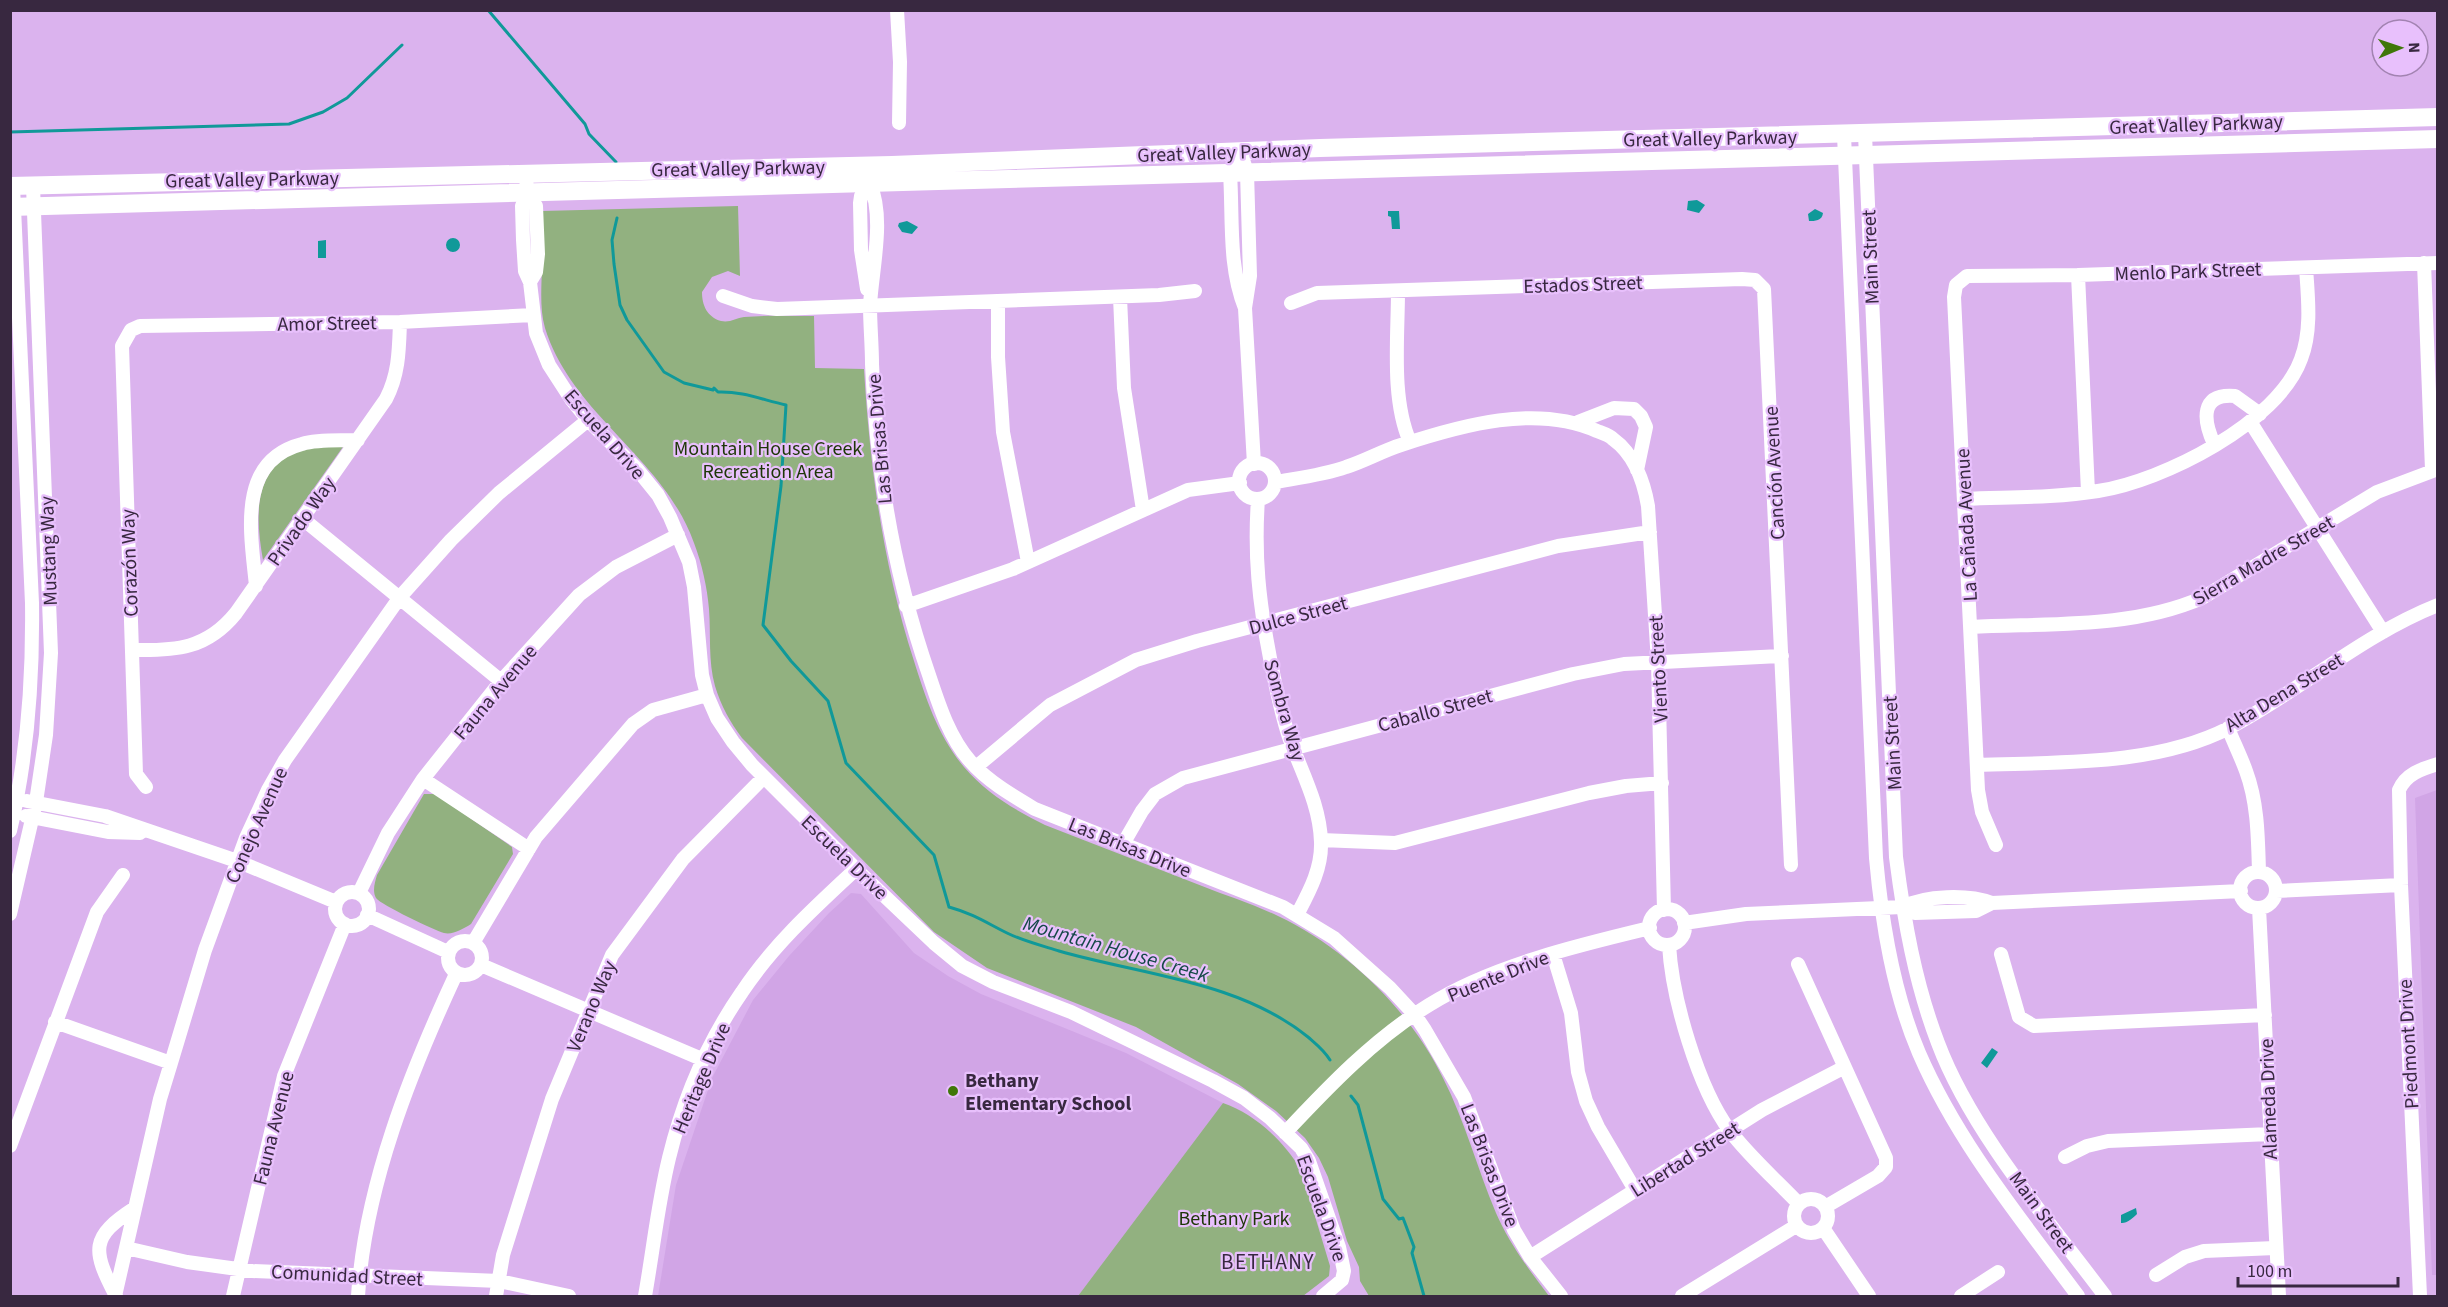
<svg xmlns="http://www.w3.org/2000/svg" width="2448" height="1307" font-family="'Source Sans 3',sans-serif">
  <rect width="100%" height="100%" fill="#dbb3ee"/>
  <path fill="#d1a5e6" d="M2437,790L2438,1275H2432L2415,798Z
    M851,893L861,894L914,953L948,976L981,994L1126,1053L1223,1103L1078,1296H658L676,1185L712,1078L753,1000L789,956L829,913Z"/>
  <path fill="#92b180" d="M738,206L740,276L728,271L712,277L702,292C702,305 707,317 721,321C730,323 736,318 744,317C767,315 791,316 814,316L815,368L864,369C870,468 883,565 914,661C926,699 938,736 964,767C987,794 1015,810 1045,825C1097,845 1150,866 1202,886C1227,896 1253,904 1278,916C1346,948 1410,1010 1443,1078C1465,1121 1477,1168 1496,1213C1509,1243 1529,1270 1549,1296H1369L1360,1281L1359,1267L1347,1241L1328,1177L1319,1158L1305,1138L1276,1111L1238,1084L1136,1027L987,968L934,932L742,738C730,722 721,706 715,686C708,661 711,635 709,609C707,587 702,564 694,543C664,458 572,415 545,328C539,307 542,283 542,261C543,244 542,227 542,211Z
    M345,444L263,560C255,515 252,462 308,448C320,445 333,446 345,444Z
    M424,794H435L512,847L513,854L471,924C463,929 453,935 444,933C434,930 381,905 376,898C372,891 375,882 377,875Z
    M1223,1103C1255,1114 1284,1141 1301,1170L1330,1266L1329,1276L1303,1296H1078Z"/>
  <path fill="#109999" d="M1697,200L1705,205L1699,213L1687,210L1688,201Z
    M1815,209L1823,213C1822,221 1815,221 1809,221L1808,214Z
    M1388,211H1399L1400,229H1392L1391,217L1388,216Z
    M907,221L918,227L912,234L902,232L898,226L899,223Z
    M446 245a7 7 0 1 1 14 0a7 7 0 1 1-14 0Z
    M326,240V258H318V241Z
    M1992,1048L1998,1052L1987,1068L1981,1063Z
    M2136,1208L2137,1214C2133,1218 2126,1224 2121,1223V1215Z"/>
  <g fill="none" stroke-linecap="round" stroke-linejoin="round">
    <path stroke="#109999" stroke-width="3" d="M488,10L585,124L589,134L616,162
      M10,132L289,124L323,112L347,98L402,45
      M617,218L612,240L614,264L620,305L627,320L664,372L684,383L713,390L714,388L718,392C742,391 763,400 786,405L781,486L763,625L791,661L828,701L846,763L934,855L949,907C974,914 985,922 1007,933C1023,941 1043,946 1059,951C1142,975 1239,981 1308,1037C1316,1044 1324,1050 1330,1060
      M1351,1096L1358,1105L1383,1199L1399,1219L1403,1218L1414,1247L1412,1253L1424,1296"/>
    <path stroke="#fff" stroke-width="14" d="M897,10L900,62L899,123
      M1865,134L1896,857C1904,920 1915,983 1938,1043C1971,1131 2048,1220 2105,1296
      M1844,135L1876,858C1882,924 1893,992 1919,1053C1958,1143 2021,1219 2078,1296
      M1240,151L1247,172L1250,276L1245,308L1254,464
      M1234,164L1230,173C1233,217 1228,266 1245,308
      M526,173L527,193L522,206L523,240L525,271L530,282L536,333L549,365L571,399L588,420L637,469L658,495L670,517L689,562L694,587L702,675L707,695L717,718L733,742L752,765L856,869L934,943L962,966L993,982L1071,1012L1213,1081L1244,1098L1270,1118L1301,1148L1309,1161L1339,1247L1344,1271L1342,1280L1323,1296
      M870,184C885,218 872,269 870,305C870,325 872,345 872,364C876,471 894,574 929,675C939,705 949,737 970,761C987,781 1013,796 1035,809L1283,907L1334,938L1390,988L1415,1015L1425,1030L1464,1097L1514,1230L1530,1257L1561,1296
      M527,193L536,206L538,254L536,272L530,282
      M2424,263L2432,470
      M2078,275L2088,492
      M867,289L861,250L860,203L861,196L870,184
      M1398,291C1398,338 1391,399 1410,442
      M723,296L752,306L777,309L1159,295L1195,291
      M1120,297L1124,388L1143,510
      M998,302V357L1003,432L1028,562
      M1291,303L1317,293L1742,279L1755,280L1764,289L1791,865
      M1578,422L1614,408L1634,409L1641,416L1646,427L1637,470
      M2251,423L2383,632
      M2214,444C2203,420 2200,393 2235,396L2260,414
      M1239 481a18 18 0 1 1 36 0a18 18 0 1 1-36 0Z
      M1275,482C1298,478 1324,475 1346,467C1365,461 1382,451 1401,445C1462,425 1536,404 1597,431C1602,433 1609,435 1613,439C1634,454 1644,482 1648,506L1658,662L1664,910
      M1258,499C1254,556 1259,602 1270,658C1275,683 1280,709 1288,734C1300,770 1320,803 1321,842C1322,869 1309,892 1297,915
      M1965,499C2009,497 2054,498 2098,491C2163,481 2278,423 2301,359C2312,331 2308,297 2306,268
      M303,519L501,681
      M256,586C251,534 236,461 302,444C319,439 340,441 358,440
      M906,606L1013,569L1188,490L1240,483
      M1971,627C2048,623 2130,629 2202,598L2377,492L2438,469
      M132,650C176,651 207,649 236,613L386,399C399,374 399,350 400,322
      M2228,728C2234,743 2241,757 2246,771C2258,803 2258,839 2259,872
      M1977,765C2059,762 2155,766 2229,728C2300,691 2362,635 2438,605
      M976,767L1050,705L1136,660L1197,641L1558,546L1650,532
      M423,779L529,849
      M146,787L136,774L122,346L131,330L140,326L400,322L533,315
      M27,801L105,816L237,861L336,902
      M26,816L108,832L140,833
      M10,831C28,755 33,680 32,603L13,186
      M1321,840L1395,843L1589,793L1626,786L1662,783
      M1123,844L1142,811L1155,794L1183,778L1573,674L1624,664L1782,656
      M1996,845L1982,812L1978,790L1954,297L1956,285L1967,276L2078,275L2438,263
      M2240 890a18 18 0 1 1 36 0a18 18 0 1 1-36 0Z
      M2276,891L2401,885
      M335 909a17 17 0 1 1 34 0a17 17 0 1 1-34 0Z
      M359,893L388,833L423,779L501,681L579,595L616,567L678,535
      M1902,907L1915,913L1976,911L1992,903
      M2259,908L2279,1296
      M1649 927a18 18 0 1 1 36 0a18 18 0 1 1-36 0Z
      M10,914L36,802L46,735L51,653L33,186
      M367,915L448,952
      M1684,923L1746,914L1902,907C1926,895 1968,894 1992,903L2241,891
      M448 958a17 17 0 1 1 34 0a17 17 0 1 1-34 0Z
      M473,943L536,837L633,724L653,710L707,695
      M1669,945C1672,998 1698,1088 1730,1131C1749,1156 1777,1181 1799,1204
      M1553,954L1571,1013L1578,1072L1586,1101L1598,1127L1635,1190
      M2001,954L2019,1017L2034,1026L2265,1015
      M1798,964L1886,1158V1167L1878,1176L1825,1207
      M481,965L704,1060
      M55,1022L171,1063
      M1285,1133C1329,1086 1375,1038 1429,1005C1491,966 1579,945 1650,928
      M10,1146L97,912L123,875
      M2065,1157L2087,1146L2108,1141L2270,1134
      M1794 1216a17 17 0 1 1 34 0a17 17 0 1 1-34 0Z
      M1823,1228L1869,1296
      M126,1248L187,1262L252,1271L499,1281L569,1296
      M1530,1257L1762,1110L1843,1068
      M2156,1275L2185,1257L2204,1251L2275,1248
      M115,1296L160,1099L171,1063L205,950L246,838L268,790L285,760L400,597L451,540L499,493L588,420
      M116,1296C92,1250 90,1237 135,1208
      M233,1296L284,1076L345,924
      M358,1296C365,1186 410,1073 456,974
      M496,1296L503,1255L552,1099L612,955L683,859L764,777
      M645,1296C653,1251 658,1203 669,1158C683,1100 708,1041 742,992C773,945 815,907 856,869
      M1682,1296L1796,1226
      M1961,1296L1998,1272
      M2420,1296L2401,885L2399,790C2406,774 2421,769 2438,764"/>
    <path stroke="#fff" stroke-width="18" d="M10,186L892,165L1320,148L2438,117
      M10,207L2438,139"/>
  </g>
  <circle fill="#407709" stroke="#e8c0fc" stroke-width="2" cx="953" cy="1091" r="6"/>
  <g text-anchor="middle" stroke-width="4.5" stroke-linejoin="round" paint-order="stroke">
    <g font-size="20" fill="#382840" stroke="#e8c0fc">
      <text transform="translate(2196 124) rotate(-2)" y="7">Great Valley Parkway</text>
      <text transform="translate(1710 138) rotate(-1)" y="7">Great Valley Parkway</text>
      <text transform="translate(1224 152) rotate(-2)" y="7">Great Valley Parkway</text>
      <text transform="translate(738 168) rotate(-1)" y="7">Great Valley Parkway</text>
      <text transform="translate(252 179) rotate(-1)" y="7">Great Valley Parkway</text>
      <text transform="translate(1870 257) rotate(-92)" y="7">Main Street</text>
      <text transform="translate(2188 271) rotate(-2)" y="7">Menlo Park Street</text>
      <text transform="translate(1583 284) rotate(-2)" y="7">Estados Street</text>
      <text transform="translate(327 323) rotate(-1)" y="7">Amor Street</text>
      <text transform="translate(605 434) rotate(49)" y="7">Escuela Drive</text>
      <text transform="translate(879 439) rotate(-95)" y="7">Las Brisas Drive</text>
      <text transform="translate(1774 473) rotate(-93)" y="7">Canción Avenue</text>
      <text transform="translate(301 521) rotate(-55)" y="7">Privado Way</text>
      <text transform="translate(1966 525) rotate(-93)" y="7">La Cañada Avenue</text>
      <text transform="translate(48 551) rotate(-92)" y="7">Mustang Way</text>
      <text transform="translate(2263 560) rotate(-30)" y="7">Sierra Madre Street</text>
      <text transform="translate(129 563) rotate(-92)" y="7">Corazón Way</text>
      <text transform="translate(1298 615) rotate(-15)" y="7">Dulce Street</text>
      <text transform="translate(1658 669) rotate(-93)" y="7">Viento Street</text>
      <text transform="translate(495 692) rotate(-50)" y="7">Fauna Avenue</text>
      <text transform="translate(2284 692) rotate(-31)" y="7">Alta Dena Street</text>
      <text transform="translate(1285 710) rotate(74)" y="7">Sombra Way</text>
      <text transform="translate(1435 710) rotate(-15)" y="7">Caballo Street</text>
      <text transform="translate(1892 743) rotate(-93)" y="7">Main Street</text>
      <text transform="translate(256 825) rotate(-66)" y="7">Conejo Avenue</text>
      <text transform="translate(1130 847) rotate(22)" y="7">Las Brisas Drive</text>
      <text transform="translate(845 857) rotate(44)" y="7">Escuela Drive</text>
      <text transform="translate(1498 976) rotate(-22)" y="7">Puente Drive</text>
      <text transform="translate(591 1006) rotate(-67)" y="7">Verano Way</text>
      <text transform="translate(2408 1044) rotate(-93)" y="7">Piedmont Drive</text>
      <text transform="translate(701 1078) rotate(-67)" y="7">Heritage Drive</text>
      <text transform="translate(2268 1099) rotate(-92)" y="7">Alameda Drive</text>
      <text transform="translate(273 1128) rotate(-76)" y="7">Fauna Avenue</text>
      <text transform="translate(1685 1159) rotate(-32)" y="7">Libertad Street</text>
      <text transform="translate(1490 1165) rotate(69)" y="7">Las Brisas Drive</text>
      <text transform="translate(1322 1208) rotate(70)" y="7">Escuela Drive</text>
      <text transform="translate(2042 1212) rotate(54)" y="7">Main Street</text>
      <text transform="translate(347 1275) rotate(3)" y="7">Comunidad Street</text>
    </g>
    <g font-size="20" fill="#1d3707" stroke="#e8c0fc">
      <text x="768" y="455">Mountain House Creek<tspan x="768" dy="23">Recreation Area</tspan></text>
      <text x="1234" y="1225">Bethany Park</text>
    </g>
    <g font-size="20" font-weight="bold" fill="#382840" stroke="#e8c0fc" text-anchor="start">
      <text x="965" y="1087">Bethany<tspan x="965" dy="23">Elementary School</tspan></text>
    </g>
    <g font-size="21" font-style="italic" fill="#154848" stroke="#e8c0fc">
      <text transform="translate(1116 949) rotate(16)" y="7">Mountain House Creek</text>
    </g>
    <g font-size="21" letter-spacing="1.5" fill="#382840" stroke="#e8c0fc">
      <text x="1268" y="1269">BETHANY</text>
    </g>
  </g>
  <rect width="2448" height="1307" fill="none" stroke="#382840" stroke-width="24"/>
  <g transform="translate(2400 48) rotate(88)"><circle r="28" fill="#e8c0fc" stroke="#a283b1" stroke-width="1.5"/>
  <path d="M0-4.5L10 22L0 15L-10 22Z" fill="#407709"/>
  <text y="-9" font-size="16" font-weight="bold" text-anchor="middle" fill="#382840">N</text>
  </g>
  <path d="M2238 1277v9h160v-9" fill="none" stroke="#382840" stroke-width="3"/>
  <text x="2247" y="1277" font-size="18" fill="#382840" stroke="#e8c0fc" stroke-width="4.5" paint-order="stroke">100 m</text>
</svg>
